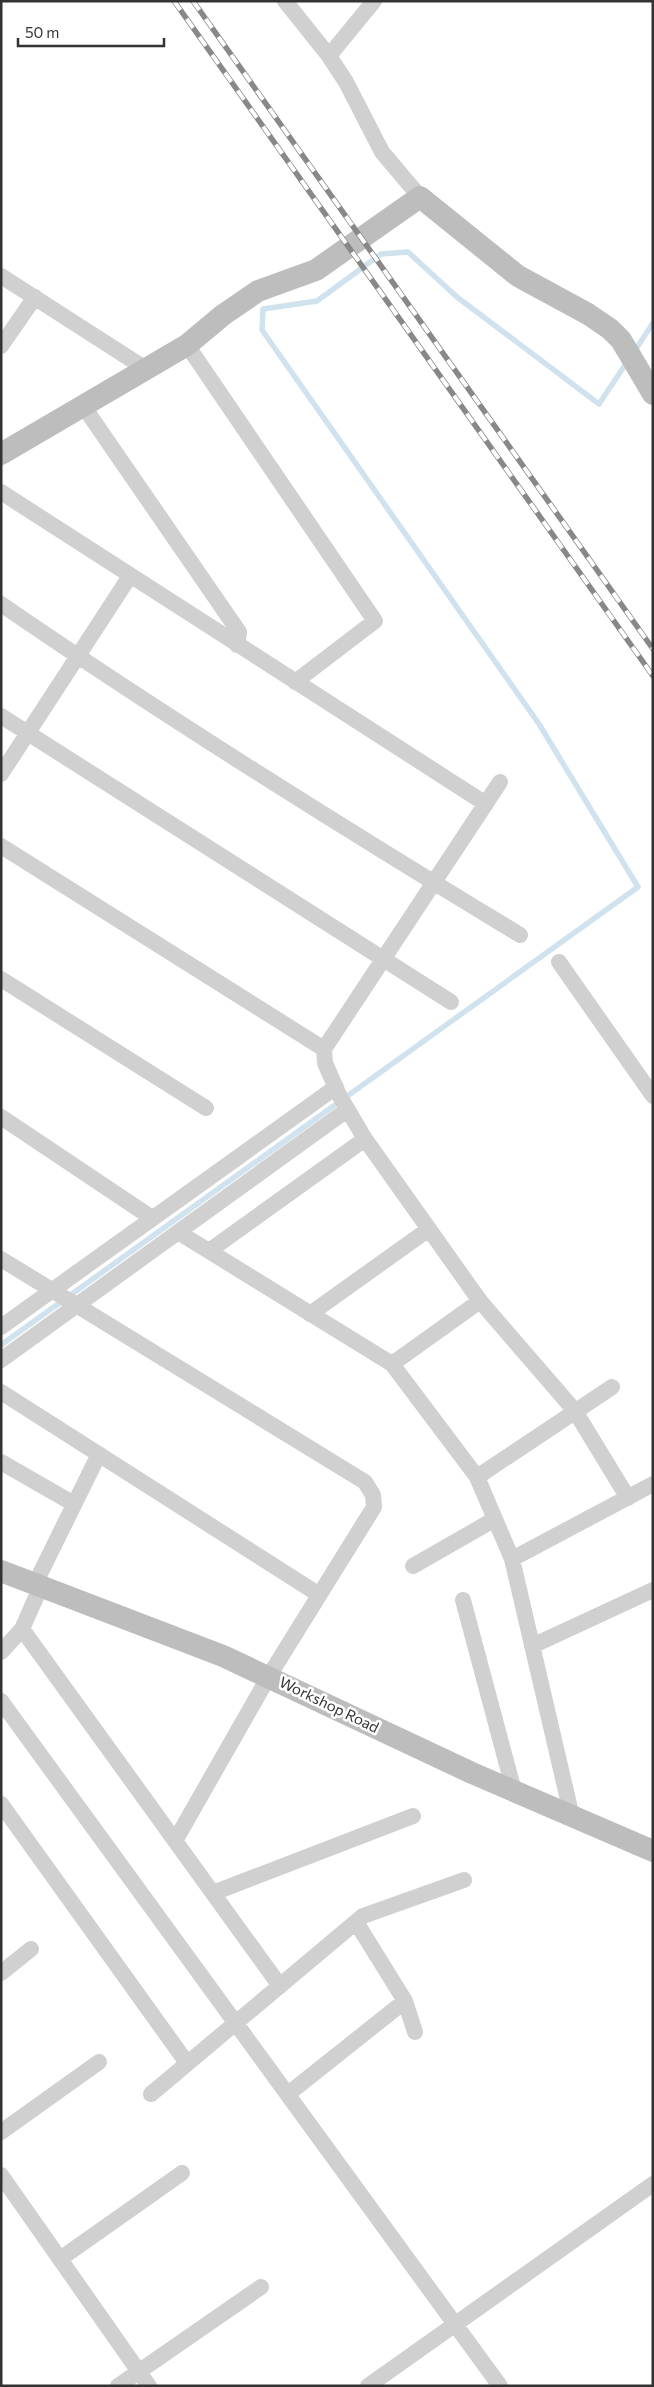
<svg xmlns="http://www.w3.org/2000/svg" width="654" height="2387" font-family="Commissioner,sans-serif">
  <rect width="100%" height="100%" fill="#fff"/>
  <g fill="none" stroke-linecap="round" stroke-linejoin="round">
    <path stroke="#cfe2ee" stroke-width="5.5" d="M634,352L653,323
      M1,1345L638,887L539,724L262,330L263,309L317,301L381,254L408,252L457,297L599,404L627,362"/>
    <path stroke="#d0d0d0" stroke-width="16" d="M285,1L329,56L346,82L382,152L420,197
      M329,56L374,1
      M1,276L146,369
      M187,345L375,621L295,682
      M1,346L35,297
      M84,407L239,632L237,645
      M1,492L486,804
      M1,604C170,720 345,829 520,935
      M1,716L451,1002
      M1,774L130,576
      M500,782L324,1049L325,1063L339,1095L365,1139L480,1301L575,1411L628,1498
      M1,846L324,1049
      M559,962L653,1096
      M1,979L206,1108
      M1,1117L152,1218
      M178,1232L392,1364L480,1301
      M209,1251L365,1139
      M1,1259L365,1482L373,1495L374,1507L269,1676L175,1841
      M310,1314L429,1229
      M1,1327L336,1087
      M1,1360L347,1110
      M392,1364L477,1477L512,1559L572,1817
      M1,1392L318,1594
      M1,1462L74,1504
      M477,1477L612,1387
      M512,1559L653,1484
      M413,1566L495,1519
      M35,1584L99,1454
      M463,1600L514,1791
      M22,1629L280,1986
      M532,1646L653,1590
      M1,1652L22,1629L41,1586
      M1,1701L500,2386
      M1,1804L187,2063
      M213,1893L413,1816
      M356,1922L405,2001L415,2032
      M1,1973L31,1949
      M151,2094L363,1916L464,1880
      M288,2094L405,2001
      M1,2132L99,2062
      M1,2175L149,2386
      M60,2259L182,2173
      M118,2386L261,2287
      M368,2386L653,2184"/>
    <path stroke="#bdbdbd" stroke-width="22" d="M1,454L187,345L223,315L258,291L316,270L420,197L518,276L588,314L610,329L621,340L653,394
      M1,1571L223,1656L472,1773L653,1851"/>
    <defs>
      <path id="rail" d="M174,1L653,676
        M193,1L653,649"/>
    </defs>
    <use href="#rail" stroke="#888" stroke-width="5.5"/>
    <use href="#rail" stroke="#fff" stroke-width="4" stroke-dasharray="11" stroke-linecap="butt"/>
  </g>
  <g text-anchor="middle" stroke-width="5" stroke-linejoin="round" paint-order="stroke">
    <g font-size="15" fill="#333" stroke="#fff">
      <text transform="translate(329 1705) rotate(26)" y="5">Workshop Road</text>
    </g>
  </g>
  <rect width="654" height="2387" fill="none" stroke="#333333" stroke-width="5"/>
  <path d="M18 38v8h146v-8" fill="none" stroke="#333333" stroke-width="2.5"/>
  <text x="25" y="38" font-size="15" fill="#333333" stroke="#ffffff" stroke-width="4" paint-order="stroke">50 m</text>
</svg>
